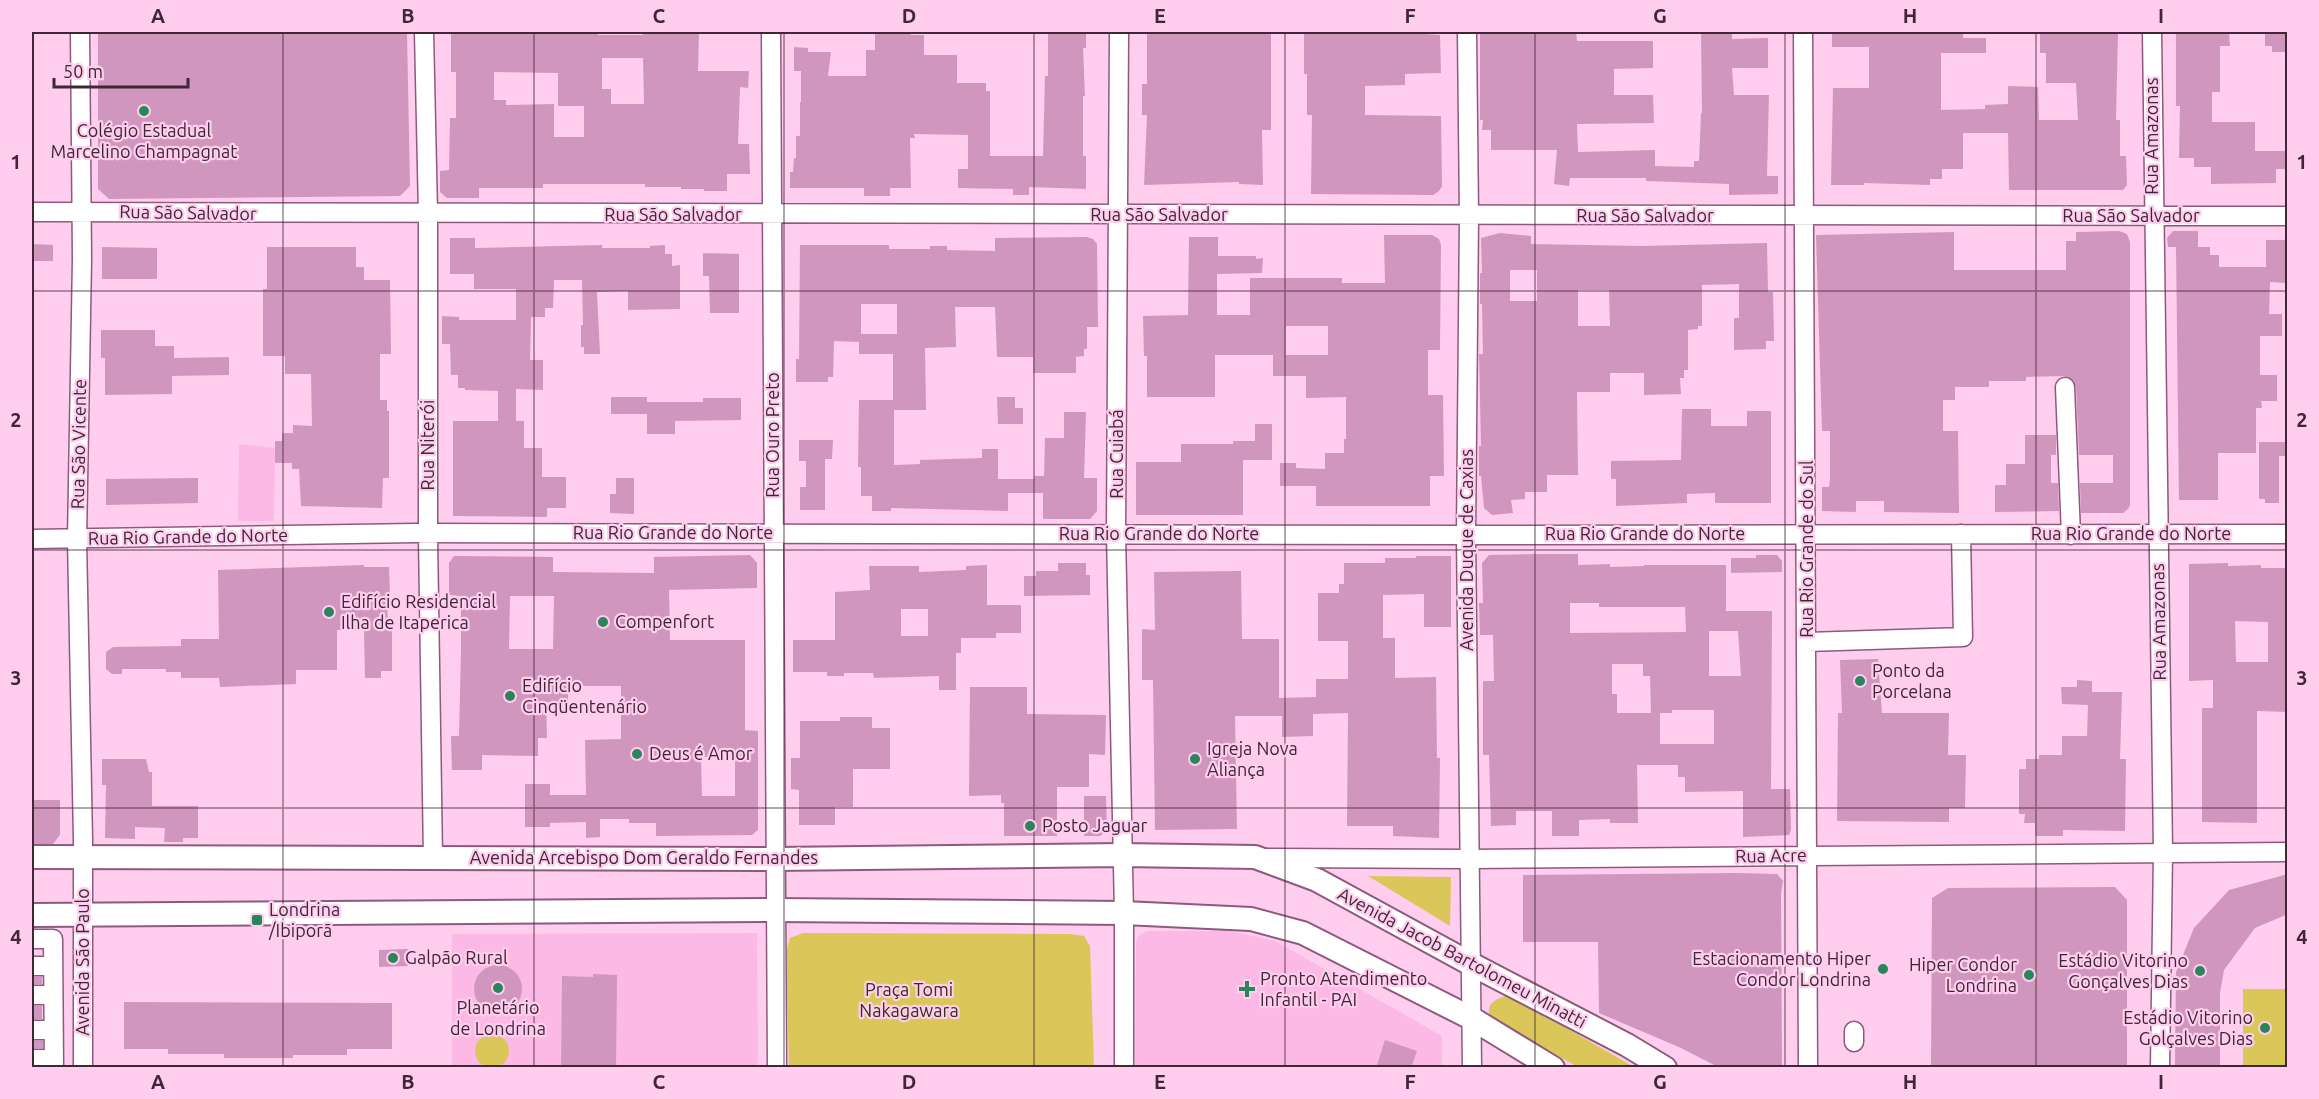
<svg xmlns="http://www.w3.org/2000/svg" width="2319" height="1099" font-family="Ubuntu,sans-serif">
  <rect width="100%" height="100%" fill="#ffcdee"/>
  <path fill="#fdb9e6" d="M239,444L275,448L274,521H238Z
    M1148,931H1229L1275,941L1442,1036V1067L1135,1068L1136,941L1139,935Z
    M757,933L758,1067H452V934Z"/>
  <path fill="#dbc759" d="M1368,876L1451,877L1450,926Z
    M803,933L1071,934L1084,936L1090,946L1094,1067H789L786,952L790,938Z
    M2243,989H2287V1067H2243Z
    M1507,996L1516,999L1634,1067H1578L1495,1021L1489,1014C1487,1003 1497,998 1507,996Z
    M475 1051a17 17 0 1 1 34 0a17 17 0 1 1-34 0Z"/>
  <path fill="#d196bd" fill-rule="evenodd" d="M98,32H407L410,186L400,196L109,199L98,189Z
    M451,32H598V35H643V32H699L698,71H749L748,88L740,87L738,144H749L750,174H727V191H704V189H681V187H645V184H543V188H479V198H447L440,192V171L449,170L450,118H456V72H451ZM602,58H643L644,104H611V89H602ZM494,72L558,73V106H584V137H554V104L506,105V100H494Z
    M875,32H911V35H924V55H957V83H986V91H990V156H1043L1045,76H1048V32H1086V48H1083L1085,96H1083V156H1086V189L1029,187V195H1013V189L958,188V169H968V135L914,134L915,138H910L911,188H890V196H864V188H790V172H793L794,158H796V136H800V102H801V71H794V47L808,48V52H831L828,76H866V50H875Z
    M1147,32L1271,33V130H1262L1263,185L1239,184V182L1144,185L1147,115H1142V84H1147Z
    M1350,32H1395L1440,35L1441,73L1405,74V85L1365,86V115L1441,116L1442,186L1439,191L1433,195L1311,194L1312,115H1307V74H1304V33H1350Z
    M1480,32H1576L1577,41H1653V68L1614,69V95H1653L1654,123L1577,124L1578,152L1655,150V166L1694,167V161H1699L1701,113H1702L1701,32H1732V39L1768,38V68H1732L1734,95H1769L1767,176H1778V194L1729,195V184L1646,181V178H1570L1569,186L1554,184L1557,150H1491V130H1482L1483,120H1480Z
    M1832,32H1963V38H1986V53H1941V110L1985,109V105L2008,104V86L2038,87L2039,120H2078L2076,83H2046V53H2040V32H2118L2116,120H2120V156H2126L2127,185L2123,190H2009L2008,133H1963V169H1942V179H1930V185L1864,183V185H1831L1833,88H1869V47H1832Z
    M2176,32H2229L2230,46H2220V92H2212V122H2255V151H2288V169H2276V183L2211,184V167H2194V158H2179L2180,106H2176Z
    M2265,32H2288V52H2272V46H2265Z
    M2119,231L2127,234L2130,242V505L2128,509L2123,513H2081L2080,483H2113V455H2079L2076,387L2074,381L2065,376L2026,377V381H1989V387H1955V400H1943V431H1958L1959,513L1884,512V501H1856V512L1822,511V487H1829L1830,479V431H1822L1816,235L1954,232V270H2066V241H2076V232Z
    M2173,231H2198V247H2210V255H2219V267H2266V240H2286V283L2270,282L2269,314H2282V336H2260V375H2277V401H2261L2262,408H2256V453H2218V500H2179L2176,247H2168L2167,238Z
    M1500,233L1531,236V244L1642,246L1767,243L1768,292H1773L1774,341H1766V349L1734,350V318H1739V284L1702,285V326H1698V329L1688,330V370H1684V378H1680L1681,394L1644,395V373H1610V392H1577L1578,475H1547V492H1525V499L1511,500L1513,513L1492,515L1484,508L1481,476H1479V446H1481L1479,354H1483L1482,304H1480V273H1482L1481,238ZM1510,270H1537V301H1510ZM1578,290H1609L1610,326H1578Z
    M1384,235H1432L1439,239L1441,245L1440,350H1428V395H1443L1444,476H1430V506H1316V486H1280V463H1296V468L1325,469V453H1344V439H1346V397L1306,398V376H1273V355H1215V397H1147V356H1144L1143,316L1188,315L1189,237H1218V256H1256V259L1263,258L1262,273L1217,274V315H1250V278H1342V283H1385ZM1286,326H1328V355H1286Z
    M1087,237L1093,239L1097,244L1098,327H1087V349H1084V356L1076,357V373H1033V357H997L995,307H955L956,347L925,348L926,410H894V465L920,464V460L982,458V449H998V479H1034V476H1044L1045,438H1064V412H1086L1084,478H1097V511L1090,519H1043V493H1008V511L891,508V511H872V496H861V467H858L859,400H893V354H859V342L834,341L833,377H828V382H796V359H799L800,245H889V249H930V246H947V250L995,251V238ZM861,304H897V334H861Z
    M450,238H475V248L602,245V248H650V246L665,245V254H672V266L680,265V309L628,310V291L597,292L600,354H584V347H581V325H583L582,280H554L553,308H545V317H531L530,360H543V390L516,389V421H524V448H542V477H566V508H547V517L453,516V421H498V391L465,390V388H458V375H451L450,344H442V316L459,317V320H516V289H474V274H450Z
    M32,244L53,245V261H32Z
    M102,247L157,248V279H102Z
    M267,247H356V267H364V280H390L391,354H380V400H387V411H389V478H383L382,508L301,506L299,469H292V463H275V441H282V433H293V425L312,426L311,374H285V356H263V289H267Z
    M703,253L739,254V313H710L709,276H703Z
    M101,330H155V346H174V358L229,357V375L172,376V394L105,395V358H101Z
    M611,397H647V402H703V398H741V420L675,421V434H647V409V414H611Z
    M997,397H1015V408H1023V424H998Z
    M1682,409H1711V426H1747V411H1771V503H1715V493L1687,494V503L1616,506V479H1611V461L1681,460Z
    M1255,424H1272V460H1243V515H1136V462H1181V444H1233V441H1255Z
    M2025,435H2056V455H2051V483H2058L2059,511L1995,512V485H2006V464H2025Z
    M799,440H833L832,459H825V510H800V487H806V461H799Z
    M2259,442H2288V456H2279V503H2265V499H2259Z
    M198,478V503L106,505V479Z
    M616,478H634V514L610,513V494H616Z
    M1544,554H1578V565L1610,564V567L1644,566V565H1726V611H1772L1771,789H1790L1791,830L1789,835L1743,837V791L1685,792V777H1678V765H1637L1638,823H1610V819L1579,820V836H1552V811H1516V825L1491,826L1489,755H1483V681H1494L1493,635H1480L1479,603H1483L1482,563L1489,555ZM1570,603H1599V607H1685L1686,632L1570,633ZM1709,631H1738L1741,676H1709ZM1612,664H1643V676H1650L1651,713H1617V694H1612ZM1672,710H1714V744H1660V713H1672Z
    M750,555L757,563V588L669,590L670,640H745V730L758,731V830L752,835L656,836V823H629V819H600V837L586,838V822L550,823V827H525V784H550V795H586L585,740L621,739V686H568V702H546L547,738H538V756L482,755V770H452L451,736H459L461,649V596L449,595V563L454,556L553,557V572L654,573V557ZM510,596H554L553,649H509ZM735,756V796H702L701,757Z
    M1756,555H1777L1782,561V572L1731,573V558H1756Z
    M1416,556H1451V627H1424V594L1383,595V638H1395V678L1436,677L1437,758H1440L1439,838L1393,836V826H1347L1348,713L1313,714V736L1282,737V716H1235L1237,829L1155,830L1153,680H1142V629L1155,630L1154,572L1241,571L1242,639H1279V698L1316,697V679H1348V641H1318V593H1339V584H1344V563H1385V558H1416Z
    M1058,563H1086V575H1090V595L1024,596V576H1036V571H1058Z
    M2228,563V566L2261,565V568H2288V712L2257,711V823L2202,822V708H2213V680L2189,681V564ZM2235,621L2268,622V662H2236Z
    M364,565V567H389L390,596H387L388,626H392V671H381V678H365L364,630H337V670H296V684L220,687L219,678H181V672H166V669H122V674H112L106,669V652L113,647L181,646V639H219L218,570Z
    M987,565V605H1021V633H996V638H961V653H956V690H939V676L874,678L873,673H844V676H827V672H793V640H835V592L870,590L869,566H919V572L966,570V566ZM901,609H928V636H901Z
    M1878,659L1882,713H1949L1948,755H1966L1965,808H1949V822L1837,821L1838,713H1842L1840,660Z
    M2077,680L2092,681V692H2122L2120,759H2126L2125,831L2063,830V836H2035V823H2024L2025,814H2019V769H2026V759H2039V755H2062V736H2087L2088,705L2062,704L2061,687H2077Z
    M970,687H1027V714L1106,715L1105,755L1089,754V787H1057V836H1004V803H1001V795L969,796Z
    M840,717H872V728H890V769H853V807H835V825H799V790L791,789V758H800V721H840Z
    M102,759H146L149,772H152V806H198V838H183V842H164L165,828L135,827V839L105,838L106,785H102Z
    M1084,796H1106L1107,830L1100,836H1084Z
    M32,800H60V835L53,844H32Z
    M1735,873L1777,874L1783,881L1781,893L1782,1068H1720L1681,1048L1599,1013L1598,942H1523V875Z
    M2288,874V914L2255,928L2224,970L2220,993V1068H2175L2176,972L2194,928L2229,890Z
    M2115,887L2127,900V1068H1931L1932,898L1948,888Z
    M408,949V966L379,967V950Z
    M474 989a24 24 0 1 1 48 0a24 24 0 1 1-48 0Z
    M593,974L617,975L616,1068H561L562,976L593,977Z
    M32,977H42V984H32Z
    M124,1002L392,1003V1049H347V1055H293V1058H224V1054H168V1049H124Z
    M32,1006H42V1019H32Z
    M1385,1040L1417,1051L1411,1068H1376Z
    M32,1041H43V1048H32Z"/>
  <g fill="none" stroke-linecap="round" stroke-linejoin="round">
    <defs>
      <path id="minor" d="M80,32L82,259L77,539L83,840V1068
        M424,32L428,214V537L433,858
        M771,32L777,1068
        M1119,32L1116,534L1124,913V1068
        M1467,32L1469,216L1466,535L1472,1068
        M1803,32L1808,1068
        M2152,32L2163,852L2160,1068
        M32,212L2288,216
        M2065,387L2071,535
        M32,539L416,533L1466,535L2288,534
        M1807,642L1963,637L1961,534
        M1266,858L1470,859L2288,852
        M32,939H53L54,1068
        M32,966H53
        M32,995H53
        M32,1030H53
        M1854,1042V1031
        M32,1059H54"/>
      <path id="major" d="M32,857L775,859L1122,855L1255,857L1317,880L1471,964L1627,1045L1665,1068
        M32,915L775,910L1124,913L1251,919L1303,933L1471,1018L1553,1068"/>
    </defs>
    <use href="#minor" stroke="#8f597e" stroke-width="21"/>
    <use href="#major" stroke="#8f597e" stroke-width="26"/>
    <use href="#minor" stroke="#fff" stroke-width="18"/>
    <use href="#major" stroke="#fff" stroke-width="22"/>
  </g>
  <path fill="none" stroke="#3f2737" stroke-width="1.5" stroke-opacity="0.55" d="M283,32V1068M534,32V1068M784,32V1068M1034,32V1068M1285,32V1068M1535,32V1068M1785,32V1068M2036,32V1068M32,291H2288M32,550H2288M32,808H2288"/>
  <g fill="#2a855b" stroke="#ffcdee" stroke-width="2">
    <circle cx="144" cy="111" r="6"/>
    <circle cx="329" cy="612" r="6"/>
    <circle cx="603" cy="622" r="6"/>
    <circle cx="1860" cy="681" r="6"/>
    <circle cx="510" cy="696" r="6"/>
    <circle cx="637" cy="754" r="6"/>
    <circle cx="1195" cy="759" r="6"/>
    <circle cx="1030" cy="826" r="6"/>
    <rect x="251" y="914" width="12" height="12" rx="3"/>
    <circle cx="393" cy="958" r="6"/>
    <circle cx="1883" cy="969" r="6"/>
    <circle cx="2200" cy="971" r="6"/>
    <circle cx="2029" cy="975" r="6"/>
    <circle cx="498" cy="988" r="6"/>
    <path d="M1244 980h6v6h6v6h-6v6h-6v-6h-6v-6h6z"/>
    <circle cx="2265" cy="1028" r="6"/>
  </g>
  <g text-anchor="middle" stroke-width="4.5" stroke-linejoin="round" paint-order="stroke">
    <g font-size="18" fill="#3f2737" stroke="#ffcdee" text-anchor="start">
      <text x="144" y="137" text-anchor="middle">Colégio Estadual<tspan x="144" dy="21">Marcelino Champagnat</tspan></text>
      <text x="341" y="608">Edifício Residencial<tspan x="341" dy="21">Ilha de Itaperica</tspan></text>
      <text x="615" y="628">Compenfort</text>
      <text x="1872" y="677">Ponto da<tspan x="1872" dy="21">Porcelana</tspan></text>
      <text x="522" y="692">Edifício<tspan x="522" dy="21">Cinqüentenário</tspan></text>
      <text x="1207" y="755">Igreja Nova<tspan x="1207" dy="21">Aliança</tspan></text>
      <text x="649" y="760">Deus é Amor</text>
      <text x="1042" y="832">Posto Jaguar</text>
      <text x="269" y="916">Londrina<tspan x="269" dy="21">/Ibiporã</tspan></text>
      <text x="405" y="964">Galpão Rural</text>
      <text x="1871" y="965" text-anchor="end">Estacionamento Hiper<tspan x="1871" dy="21">Condor Londrina</tspan></text>
      <text x="2188" y="967" text-anchor="end">Estádio Vitorino<tspan x="2188" dy="21">Gonçalves Dias</tspan></text>
      <text x="2017" y="971" text-anchor="end">Hiper Condor<tspan x="2017" dy="21">Londrina</tspan></text>
      <text x="1260" y="985">Pronto Atendimento<tspan x="1260" dy="21">Infantil - PAI</tspan></text>
      <text x="498" y="1014" text-anchor="middle">Planetário<tspan x="498" dy="21">de Londrina</tspan></text>
      <text x="2253" y="1024" text-anchor="end">Estádio Vitorino<tspan x="2253" dy="21">Golçalves Dias</tspan></text>
    </g>
    <g font-size="18" fill="#3f2737" stroke="#ffcdee">
      <text transform="translate(2152 136) rotate(-90)" y="6">Rua Amazonas</text>
      <text transform="translate(188 213) rotate(1)" y="6">Rua São Salvador</text>
      <text x="673" y="221">Rua São Salvador</text>
      <text x="1159" y="221">Rua São Salvador</text>
      <text x="1645" y="222">Rua São Salvador</text>
      <text x="2131" y="222">Rua São Salvador</text>
      <text transform="translate(773 435) rotate(-90)" y="6">Rua Ouro Preto</text>
      <text transform="translate(79 444) rotate(-89)" y="6">Rua São Vicente</text>
      <text transform="translate(428 445) rotate(-90)" y="6">Rua Niterói</text>
      <text transform="translate(1117 454) rotate(-90)" y="6">Rua Cuiabá</text>
      <text x="673" y="539">Rua Rio Grande do Norte</text>
      <text x="1159" y="540">Rua Rio Grande do Norte</text>
      <text x="1645" y="540">Rua Rio Grande do Norte</text>
      <text x="2131" y="540">Rua Rio Grande do Norte</text>
      <text transform="translate(188 537) rotate(-1)" y="6">Rua Rio Grande do Norte</text>
      <text transform="translate(1807 549) rotate(-90)" y="6">Rua Rio Grande do Sul</text>
      <text transform="translate(1467 550) rotate(-90)" y="6">Avenida Duque de Caxias</text>
      <text transform="translate(2159 622) rotate(-91)" y="6">Rua Amazonas</text>
      <text transform="translate(1771 856) rotate(-1)" y="6">Rua Acre</text>
      <text x="644" y="864">Avenida Arcebispo Dom Geraldo Fernandes</text>
      <text transform="translate(1462 958) rotate(28)" y="6">Avenida Jacob Bartolomeu Minatti</text>
      <text transform="translate(83 962) rotate(-90)" y="6">Avenida São Paulo</text>
    </g>
    <g font-size="18" fill="#34301b" stroke="#ffcdee">
      <text x="909" y="996">Praça Tomi<tspan x="909" dy="21">Nakagawara</tspan></text>
    </g>
  </g>
  <rect width="2319" height="1099" fill="none" stroke="#ffcdee" stroke-width="66"/>
  <path d="M54 78v9h134v-9" fill="none" stroke="#3f2737" stroke-width="3"/>
  <text x="63" y="78" font-size="18" fill="#3f2737" stroke="#ffcdee" stroke-width="4.5" paint-order="stroke">50 m</text>
  <rect x="33" y="33" width="2253" height="1033" fill="none" stroke="#3f2737" stroke-width="2"/>
  <g font-size="20" text-anchor="middle" font-weight="bold" fill="#3f2737">
    <text x="158" y="23">A</text>
    <text x="408" y="23">B</text>
    <text x="659" y="23">C</text>
    <text x="909" y="23">D</text>
    <text x="1160" y="23">E</text>
    <text x="1410" y="23">F</text>
    <text x="1660" y="23">G</text>
    <text x="1910" y="23">H</text>
    <text x="2161" y="23">I</text>
    <text x="16" y="169">1</text>
    <text x="2302" y="169">1</text>
    <text x="16" y="427">2</text>
    <text x="2302" y="427">2</text>
    <text x="16" y="685">3</text>
    <text x="2302" y="685">3</text>
    <text x="16" y="944">4</text>
    <text x="2302" y="944">4</text>
    <text x="158" y="1089">A</text>
    <text x="408" y="1089">B</text>
    <text x="659" y="1089">C</text>
    <text x="909" y="1089">D</text>
    <text x="1160" y="1089">E</text>
    <text x="1410" y="1089">F</text>
    <text x="1660" y="1089">G</text>
    <text x="1910" y="1089">H</text>
    <text x="2161" y="1089">I</text>
  </g>
</svg>
